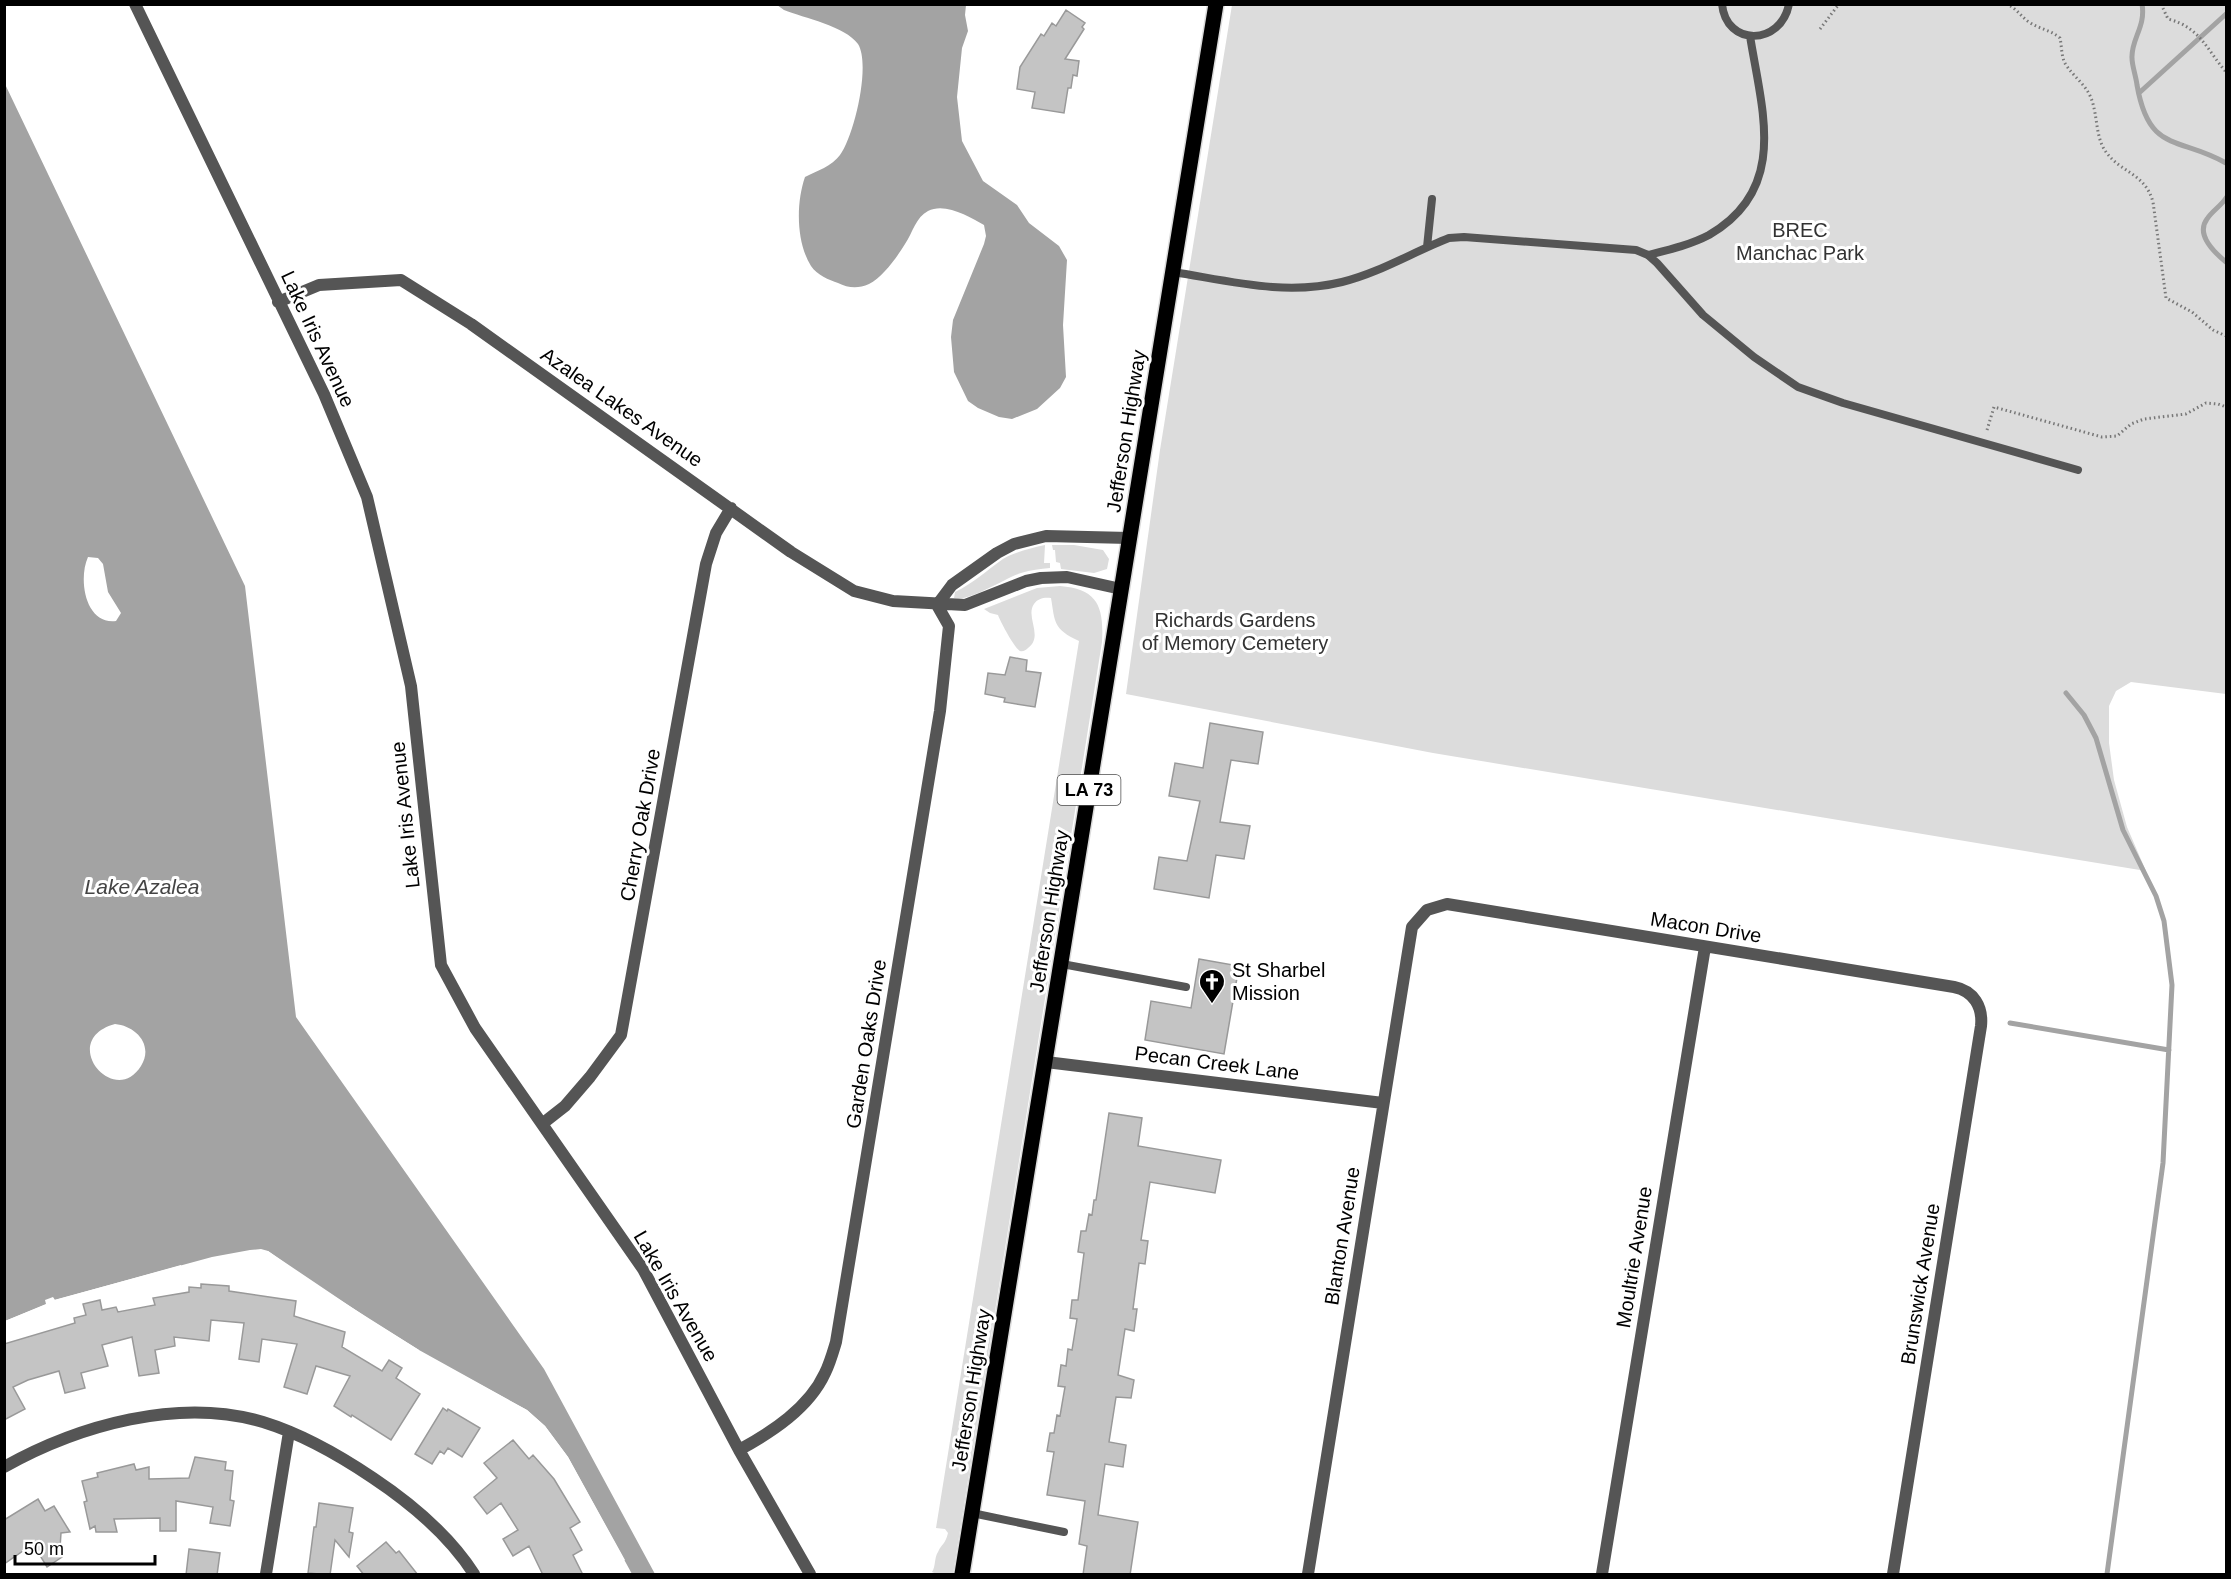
<svg xmlns="http://www.w3.org/2000/svg" width="2231" height="1579" font-family="Arial,sans-serif">
  <rect width="100%" height="100%" fill="#fff"/>
  <path fill="#dcdcdc" d="M1232,5H2226V694L2131,682L2116,691L2109,706V743L2114,780L2127,827L2146,871L1433,753L1126,694L1160,450Z
    M1045,545L1044,563H1050V568C1040,569 1031,570 1021,573C1005,578 968,603 954,598L955,592C974,583 987,570 1003,559C1015,552 1031,548 1045,545Z
    M1052,545H1074L1103,550L1109,559L1107,569L1094,573L1061,569L1060,563L1056,562L1055,550H1053Z
    M1060,586C1098,589 1104,607 1102,642L953,1574H936L932,1572C936,1566 934,1558 938,1552C942,1543 945,1545 948,1533L945,1529L936,1528L1079,641C1053,629 1055,622 1051,598C1045,597 1038,598 1034,604C1025,617 1044,636 1028,648C1026,650 1023,652 1020,651C1015,649 1000,621 998,615L990,613L984,609L1037,588Z"/>
  <path fill="#a3a3a3" fill-rule="evenodd" d="M777,5H966L965,15L968,31L962,48L957,97L962,141L983,181L1017,205L1029,223L1059,246L1067,260L1063,325L1066,377L1060,388L1037,409L1012,419L999,417L978,408L968,401L954,372L951,337L953,320L984,244L986,236L984,225C970,217 945,202 928,211C916,217 913,232 905,244C897,257 883,277 869,284C858,289 848,288 838,283C829,280 817,275 811,266C796,242 796,203 805,177C817,171 832,166 840,155C854,136 871,65 858,44C845,26 804,18 784,10Z
    M4,82L245,586L296,1017L544,1369L655,1574H632L568,1457L545,1426L527,1410L419,1350L369,1319L268,1251L250,1250L212,1257L54,1300L53,1298L47,1304L5,1321ZM88,557L98,558L103,564L108,592L121,613L116,621C85,625 78,579 88,557ZM115,1024C136,1026 154,1045 141,1066C114,1109 57,1040 115,1024Z"/>
  <path fill="#fff" d="M261,1249L268,1251L313,1283L419,1350L417,1353L367,1321L267,1254H249L250,1250Z
    M181,1265L182,1268L55,1303L51,1301L48,1306L4,1324L5,1321L46,1304L45,1300L53,1297L55,1300Z
    M461,1374L527,1410L545,1426L568,1457L625,1560L623,1561L564,1455L543,1428L519,1409L460,1376Z"/>
  <g fill="none" stroke-linecap="round" stroke-linejoin="round">
    <path stroke="#a3a3a3" stroke-width="5" d="M2142,4C2146,27 2131,39 2132,58C2132,66 2136,76 2137,85C2149,154 2179,136 2226,163
      M2139,93L2226,14
      M2226,198C2221,206 2212,211 2207,219C2195,235 2215,253 2226,262
      M2066,693L2084,715L2096,738L2123,830L2156,896L2164,921L2172,985L2163,1163L2107,1574
      M2010,1023L2169,1050"/>
  </g>
  <path fill="#c4c4c4" stroke="#999" stroke-width="1.5" d="M1066,10L1085,23L1082,27L1084,29L1065,59L1079,61L1077,76L1073,75L1071,88H1068L1064,113L1032,108L1035,92L1017,89L1020,67L1041,34L1044,36L1052,23L1056,26Z
    M1010,657L1027,660L1026,671L1041,673L1035,707L1004,702L1005,698L985,694L988,673L1005,675Z
    M1210,723L1263,732L1258,764L1231,760L1220,822L1250,826L1244,859L1216,855L1209,898L1154,889L1159,857L1187,861L1200,801L1169,796L1175,763L1203,768Z
    M1199,959L1239,966L1224,1054L1145,1040L1151,1001L1191,1008Z
    M1109,1113L1142,1118L1138,1146L1221,1160L1215,1193L1150,1182L1141,1240L1148,1241L1145,1264L1139,1263L1133,1309H1137L1134,1331L1125,1329L1118,1375L1134,1380L1131,1398L1116,1397L1109,1442L1126,1445L1123,1467L1105,1464L1098,1515L1138,1522L1130,1575H1083L1087,1546L1079,1544L1085,1501L1047,1495L1054,1452L1047,1451L1050,1433H1054L1057,1415L1060,1416L1065,1387L1058,1386L1061,1365L1066,1366L1068,1349L1072,1350L1077,1319L1070,1318L1072,1300H1078L1084,1253L1078,1252L1081,1231H1086L1089,1214L1092,1215L1094,1200H1096Z
    M201,1284L229,1286V1291L296,1301L294,1316L345,1332L342,1347L382,1371L389,1360L402,1368L396,1378L420,1394L391,1440L352,1415L351,1417L334,1406L350,1376L316,1366L307,1394L284,1387L297,1344L262,1339L259,1362L239,1359L244,1323L211,1320L209,1341L174,1337L175,1346L155,1350L159,1373L139,1376L132,1337L102,1345L108,1366L81,1373L85,1388L65,1393L59,1371L28,1380L13,1387L25,1409L4,1420V1344L75,1323L74,1318L86,1315L83,1304L100,1300L102,1310L116,1307L118,1312L155,1305L153,1298L189,1292V1287L201,1288Z
    M443,1408L447,1411L448,1409L480,1428L462,1457L448,1448L444,1454L440,1451L432,1464L415,1454Z
    M513,1440L529,1459L533,1455L554,1479L580,1522L570,1528L582,1550L573,1555L583,1575H543L529,1546L513,1556L503,1539L518,1530L501,1503L487,1514L474,1497L497,1478L484,1463Z
    M195,1457L226,1462L225,1470L233,1471L230,1500L234,1501L230,1526L210,1523L213,1507L176,1501V1531H160V1518L114,1519L117,1532H96L95,1526L90,1529L84,1502L87,1501L82,1481L98,1477L97,1473L134,1464L136,1470L149,1467V1479L189,1478Z
    M38,1499L45,1511L54,1506L70,1532L61,1533L60,1548L58,1550L62,1557L47,1567L33,1544L4,1564V1520Z
    M319,1503L353,1508L349,1532L353,1533L349,1557L335,1540L330,1575L308,1573L314,1527H316Z
    M386,1542L396,1553L399,1551L418,1575H364L357,1566Z
    M189,1549L220,1553L217,1575H186Z"/>
  <g fill="none" stroke-linecap="round" stroke-linejoin="round">
    <defs>
      <path id="primary" d="M962,1574L1216,4"/>
    </defs>
    <use href="#primary" stroke="#dbdbdb" stroke-width="18"/>
    <path stroke="#777" stroke-width="3" stroke-dasharray="1.5 3" stroke-linecap="butt" d="M2006,4C2017,8 2021,17 2029,22C2039,29 2051,30 2060,38C2062,47 2061,57 2066,65C2074,77 2086,85 2091,98C2098,115 2095,137 2106,152C2121,173 2145,173 2153,202L2166,298L2192,312L2213,330L2226,336
      M2161,4L2168,19C2200,27 2207,50 2226,72
      M1820,29L1839,4
      M1987,430L1994,407L2102,437L2117,436L2131,424L2144,419L2186,414L2206,403L2218,404L2226,407"/>
    <path stroke="#555" stroke-width="8" d="M1722,4C1726,47 1781,46 1789,4
      M1427,247L1432,199
      M1648,255C1668,250 1690,245 1709,235C1789,189 1762,111 1750,36
      M1173,272C1230,281 1285,296 1342,282C1379,273 1413,252 1449,238L1464,237L1636,250L1648,255L1657,263L1703,315L1754,357L1798,387L1843,403L2078,470
      M1062,964L1186,987
      M972,1513L1064,1532"/>
    <path stroke="#555" stroke-width="12" d="M135,4L324,394L367,497L411,686L441,965L475,1028L643,1269L739,1450L810,1574
      M278,302L319,285L401,280L471,324L791,552L854,591L893,601L965,605L1026,581L1041,578L1067,577L1121,589
      M937,605L952,585L997,553L1014,544L1046,536L1129,538
      M1046,1062L1383,1103
      M542,1124L565,1106L590,1077L621,1035L706,564L716,533L731,508
      M739,1450C772,1432 809,1408 825,1373C830,1363 833,1352 836,1342L940,711L949,626L937,605
      M4,1467C79,1425 179,1397 263,1422C302,1434 339,1455 373,1478C412,1504 449,1535 474,1574
      M266,1574L289,1432
      M1308,1574L1412,927L1427,910L1447,904L1954,987C1974,991 1983,1007 1981,1026L1893,1574
      M1602,1574L1705,947"/>
    <use href="#primary" stroke="#000" stroke-width="15"/>
  </g>
  <defs>
    <symbol id="church-pin" viewBox="-11 -11 22 30"><path d="M0 17L-7.5 6A9.5 9.5 0 1 1 7.5 6Z" fill="#000" stroke="#fff"/><path d="M-1.2-6h2.4v3.5h3.3v2.4h-3.3V6h-2.4V-.1h-3.3v-2.4h3.3Z" fill="#fff"/></symbol>
  </defs>
  <g fill-rule="evenodd">
    <use href="#church-pin" x="1197" y="967" width="30" height="40"/>
  </g>
  <g text-anchor="middle" stroke-width="6" stroke-linejoin="round" paint-order="stroke">
    <rect fill="#fff" stroke="#4c4c4c" stroke-width="1.5" x="1057.5" y="775" width="63" height="30" rx="4.5"/>
    <g font-size="18" font-weight="bold" fill="#000">
      <text x="1089" y="796">LA 73</text>
    </g>
    <g font-size="20" fill="#333" stroke="#fff">
      <text x="1800" y="237">BREC<tspan x="1800" dy="23">Manchac Park</tspan></text>
      <text x="1235" y="627">Richards Gardens<tspan x="1235" dy="23">of Memory Cemetery</tspan></text>
    </g>
    <g font-size="20" fill="#000" stroke="#fff">
      <text transform="translate(318 339) rotate(65)" y="7">Lake Iris Avenue</text>
      <text transform="translate(622 407) rotate(35)" y="7">Azalea Lakes Avenue</text>
      <text transform="translate(1126 431) rotate(-81)" y="7">Jefferson Highway</text>
      <text transform="translate(405 815) rotate(-96)" y="7">Lake Iris Avenue</text>
      <text transform="translate(640 825) rotate(-80)" y="7">Cherry Oak Drive</text>
      <text transform="translate(1049 911) rotate(-81)" y="7">Jefferson Highway</text>
      <text transform="translate(1706 927) rotate(9)" y="7">Macon Drive</text>
      <text transform="translate(866 1044) rotate(-81)" y="7">Garden Oaks Drive</text>
      <text transform="translate(1217 1063) rotate(7)" y="7">Pecan Creek Lane</text>
      <text transform="translate(1342 1236) rotate(-81)" y="7">Blanton Avenue</text>
      <text transform="translate(1634 1257) rotate(-81)" y="7">Moultrie Avenue</text>
      <text transform="translate(1920 1284) rotate(-81)" y="7">Brunswick Avenue</text>
      <text transform="translate(676 1296) rotate(60)" y="7">Lake Iris Avenue</text>
      <text transform="translate(971 1390) rotate(-81)" y="7">Jefferson Highway</text>
    </g>
    <g font-size="20" fill="#000" stroke="#fff" text-anchor="start">
      <text x="1232" y="977">St Sharbel<tspan x="1232" dy="23">Mission</tspan></text>
    </g>
    <g font-size="21" font-style="italic" fill="#444" stroke="#fff">
      <text x="142" y="894">Lake Azalea</text>
    </g>
  </g>
  <rect width="2231" height="1579" fill="none" stroke="#000000" stroke-width="12"/>
  <path d="M15 1555v9h140v-9" fill="none" stroke="#000000" stroke-width="3"/>
  <text x="24" y="1555" font-size="18" fill="#000000" stroke="#ffffff" stroke-width="4.5" paint-order="stroke">50 m</text>
</svg>
